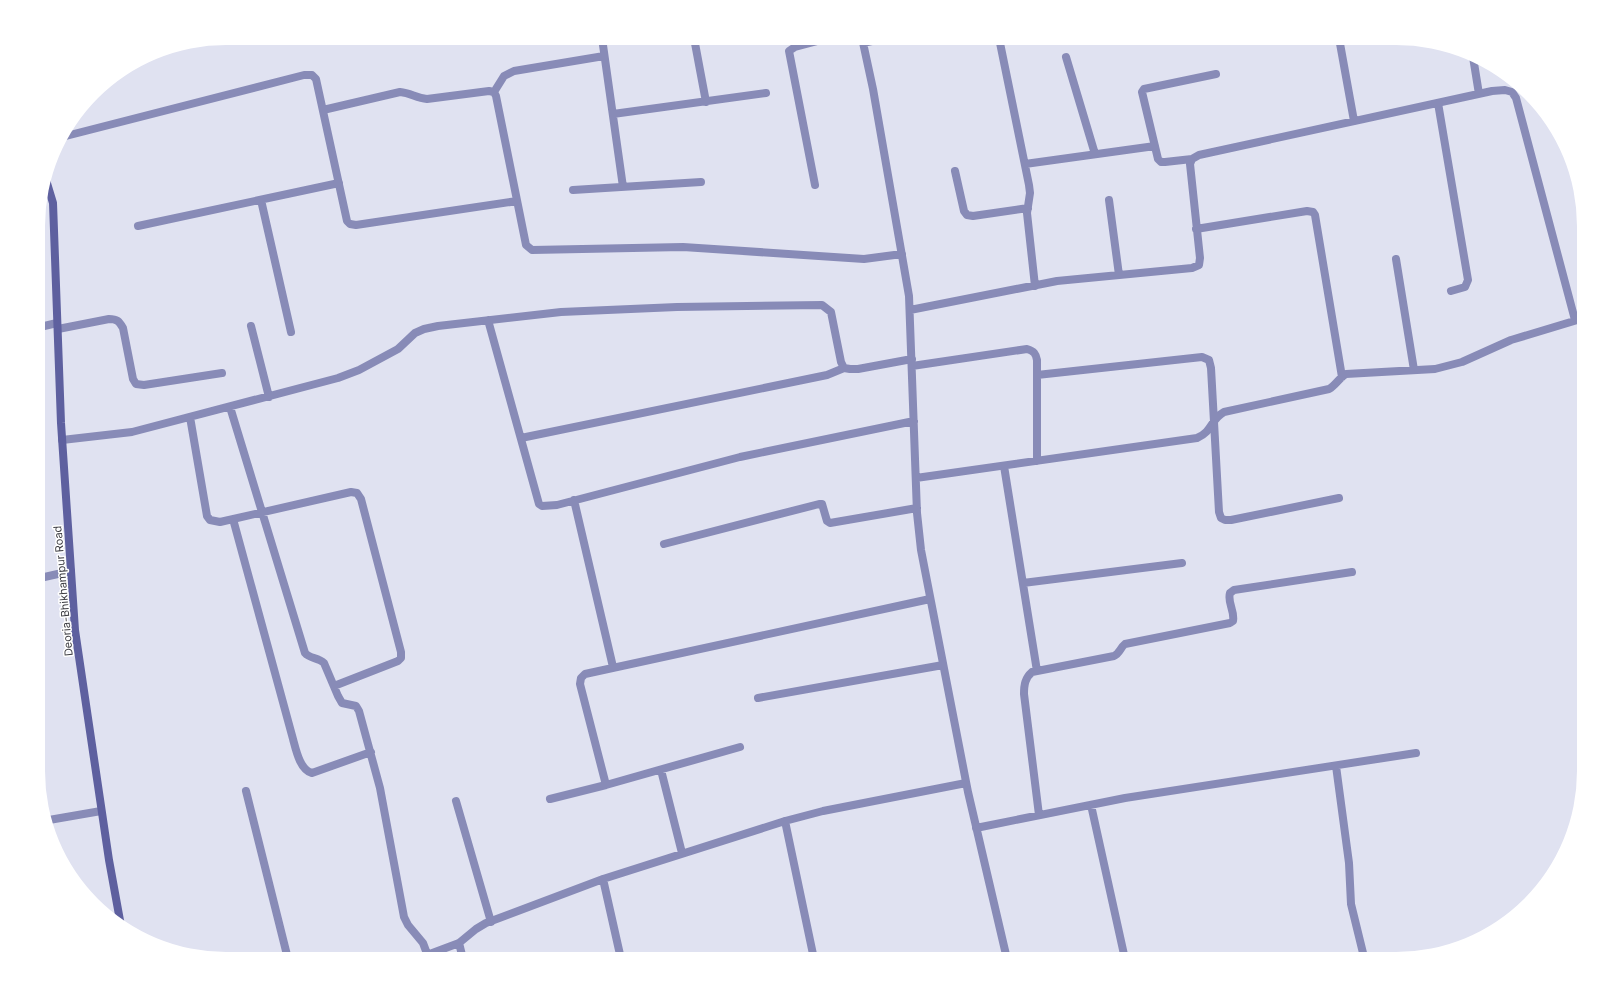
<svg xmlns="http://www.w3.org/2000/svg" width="1622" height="997" font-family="Inter,sans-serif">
  <rect width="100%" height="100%" fill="#e0e2f1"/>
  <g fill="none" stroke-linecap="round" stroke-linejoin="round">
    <path stroke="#888bb7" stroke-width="8" d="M40,327L57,323"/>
    <path stroke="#888bb7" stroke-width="8" d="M602,38L623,187
      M694,38L706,102
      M862,38L873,89L909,296L917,513L921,550L968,792L1007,959
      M999,38L1029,185L1030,193L1027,213L1035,286
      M1339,38L1354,121
      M863,43L885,38
      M1066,57L1095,154
      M1473,57L1479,94
      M494,92L504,76L514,71L604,56
      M1438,103L1468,280L1465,287L1451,291
      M323,110L400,92C411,93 416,98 427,99L489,91L494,92L496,96L526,245L532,250L683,247L864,259L902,254
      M613,114L766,93
      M62,137L304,75H312L316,79L347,221L350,224L356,225L517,201
      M1192,159L1165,162H1161L1158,159L1142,92L1144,89L1216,74
      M1025,164L1155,146
      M955,171L964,211L967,215L973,216L1028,208
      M815,185L789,51L795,47L829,38
      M573,190L701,182
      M261,200L291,332
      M1109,200L1119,275
      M138,226L339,183
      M1196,229L1307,211L1313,212L1315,215L1342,377
      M1396,259L1414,370
      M910,310L1057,281L1192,268L1199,265L1200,258L1190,164L1192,159L1199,155L1492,91L1505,90L1512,92L1516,98L1575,320
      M488,320L539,504L542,506L557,505L740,457L914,421
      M251,326L269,397
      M58,329L109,319C117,319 119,321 123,328L133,379L136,384L144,385L222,373
      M912,366L1027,349C1034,351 1036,354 1037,360V461
      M1037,375L1202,357L1209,360L1211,368L1219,512L1221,518L1225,520H1231L1339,498
      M230,407L305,653C310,659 318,657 324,663L338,696L342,703L356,706L359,711L380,788L404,917L408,925L423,943L429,959
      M190,417L207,516L210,520L220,522L351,492L357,493L361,499L401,652V658L398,661L334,686
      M521,438L827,375L844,368
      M62,440L132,432L338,378L359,370L398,349L415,333L424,329L438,326L561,312L677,307L822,305L831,312L841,362L844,368L850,369H858L912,359
      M1004,466L1037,671
      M916,478L1197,438C1213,431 1210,420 1224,412L1329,389C1336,385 1339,378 1346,374L1435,369L1462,362L1511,340L1584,318
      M574,500L613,667
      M233,519L293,739C296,750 300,770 312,773L371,752
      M664,544L819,504H822L827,521L830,523L917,508
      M40,578L71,571
      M1023,583L1182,563
      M758,698L943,665
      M1336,766L1349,863L1351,904L1363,953V959
      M661,770L682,853
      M606,785L580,684L581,678L585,674L930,599
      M246,791L288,959
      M550,799L606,785L740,747
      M456,801L491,922
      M1091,805L1125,959
      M1039,815L1024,694C1024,685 1025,678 1032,672L1114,656C1120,653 1120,648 1125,644L1230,623L1233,621C1235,611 1227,602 1230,593L1234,590L1352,572
      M49,820L101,811
      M785,821L814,959
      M976,828L1125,798L1416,753
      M603,879L621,959
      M459,943L463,959
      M427,955L459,943L476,929L486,923L603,879L785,821L823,811L966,783"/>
    <path stroke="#5e609f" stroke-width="8" d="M46,180L53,203L61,423L75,630L109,860L121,926"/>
  </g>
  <g text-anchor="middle" stroke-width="3" stroke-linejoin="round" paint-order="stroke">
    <g font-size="11" fill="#3b3b41" stroke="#fff">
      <text transform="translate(63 591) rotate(-95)" y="4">Deoria-Bhikhampur Road</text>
    </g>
  </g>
  <path d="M0 0H1622V997H0ZM226 45H1396A181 181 0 0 1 1577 226V771A181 181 0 0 1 1396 952H226A181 181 0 0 1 45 771V226A181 181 0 0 1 226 45Z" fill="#fff" fill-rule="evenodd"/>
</svg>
